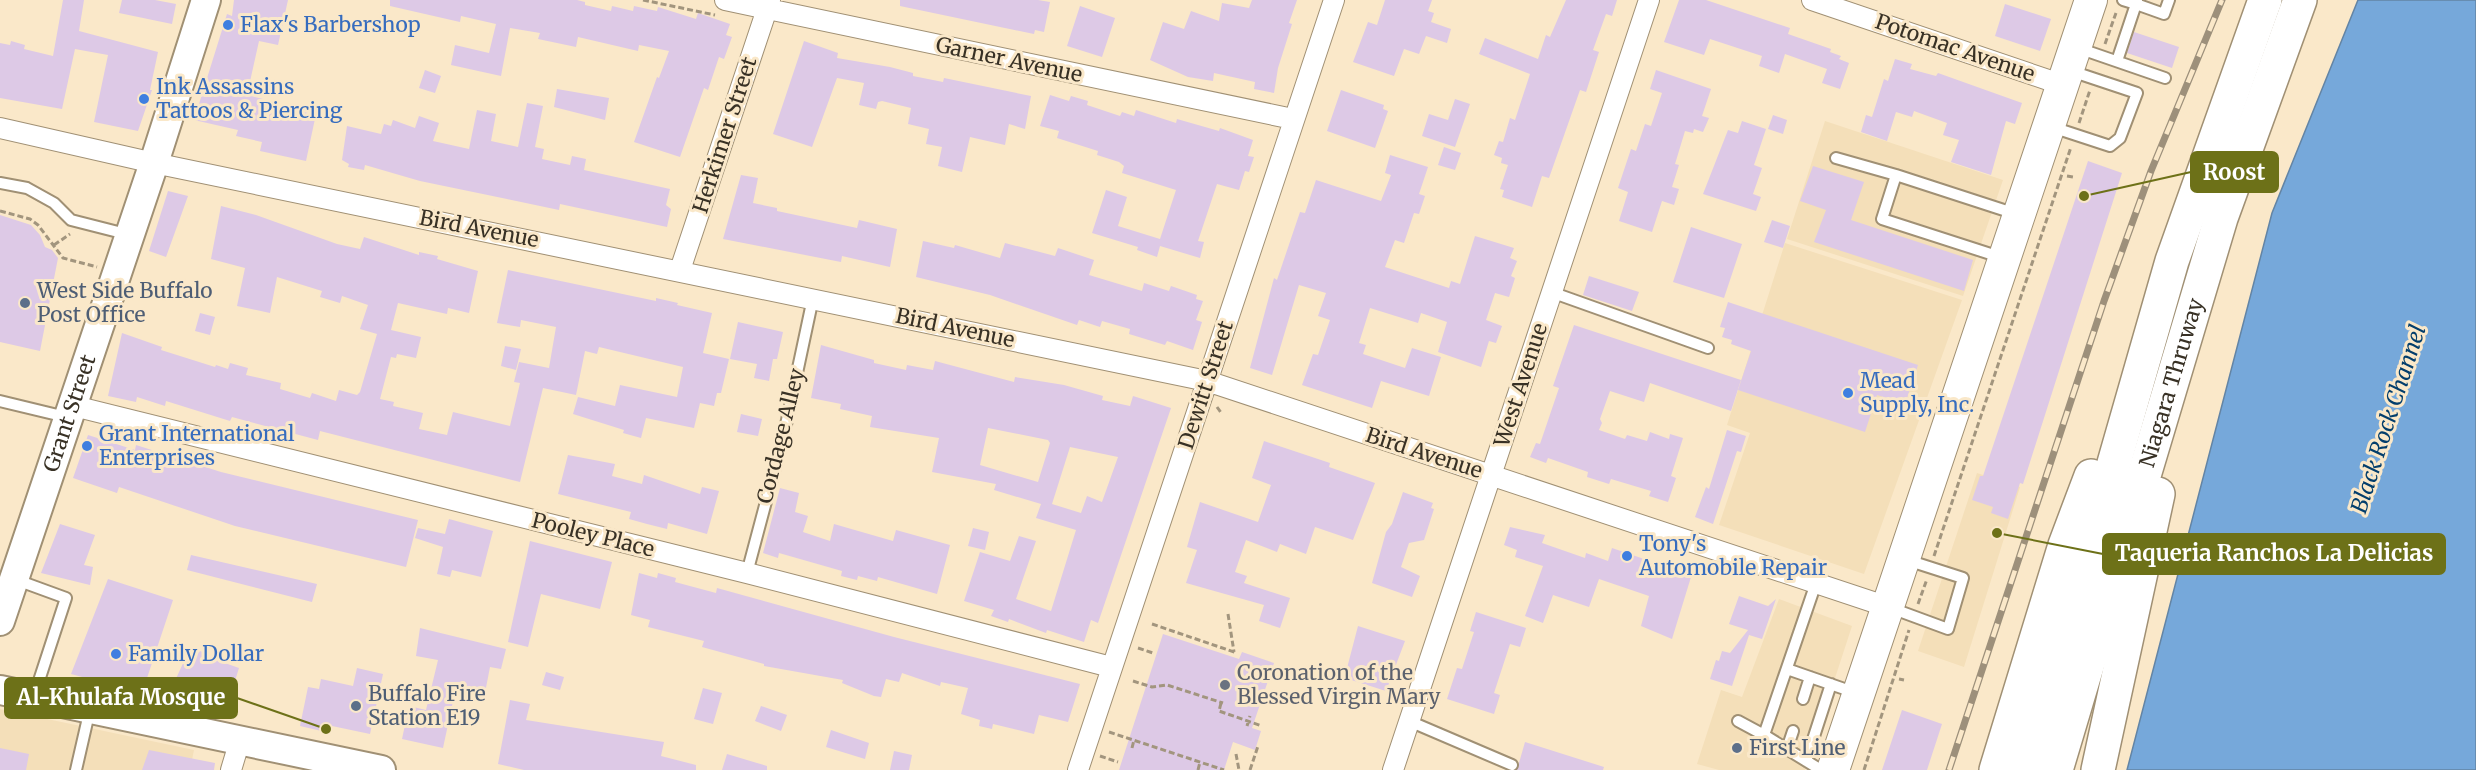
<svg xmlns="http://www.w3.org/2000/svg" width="2476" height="770" font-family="Merriweather,serif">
  <rect width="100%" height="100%" fill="#fae8c9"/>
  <path fill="#f4dfb9" d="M1825,121L2003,180L1963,296L1787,239Z
    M1785,243L1962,300L1864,574L1719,525L1750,433L1727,425Z
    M1977,473L2020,487L1964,667L1918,651Z
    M1779,599L1852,626L1805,770H1719L1697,764L1721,690L1742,697Z
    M0,709L194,750L190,770H0Z"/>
  <path fill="#76a8da" stroke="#6384a4" stroke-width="1.5" d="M2358,0H2476V770H2127L2272,213Z"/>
  <path fill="#ddc9e6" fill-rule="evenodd" d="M63,0H84L79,31L158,52L150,90H152L138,131L94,122L108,55L75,49L62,109L0,98V43L10,45L11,41L25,45L24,49L53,56Z
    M122,0H155L176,4L172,24L119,13Z
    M234,0H288L278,45L259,41L247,95L263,99L262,103L316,114L306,161L260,151L262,142L236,136L238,130L194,120L227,14L232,16Z
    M390,0H577L585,2V5L611,11L612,6L633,11L634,6L657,11L658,7L696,19L698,13L730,24L726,35L732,37L724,59L719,57L708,90L704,88L680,157L634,142L657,77L659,78L669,51L639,45L638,51L578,37L576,47L538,39L540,33L510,28L501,76L451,65L455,45L489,53L496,24L461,16L460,22L390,6Z
    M900,0H1038L1050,2L1044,32L1035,30L1034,34L900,6Z
    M1252,0H1297L1289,23L1292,24L1278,68L1274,93L1254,89L1255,82L1214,73L1213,81L1188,77L1150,60L1163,22L1184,29L1191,11L1219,21L1222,3L1249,8Z
    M1385,0H1432L1428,11L1434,13L1431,22L1451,29L1447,43L1426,36L1419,54L1404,49L1394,76L1353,62L1368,22L1377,25Z
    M1566,0H1617L1612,16L1606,14L1593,50L1599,52L1586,92L1580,90L1549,178L1542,176L1532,207L1502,197L1504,190L1500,189L1508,165L1501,163L1502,158L1494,155L1499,141L1503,142L1510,118L1515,120L1530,74L1479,54L1485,38L1538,59L1546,35L1550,37Z
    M1679,0H1706L1790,28L1788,34L1831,49L1830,52L1841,56L1839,59L1849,63L1840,89L1822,83L1827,69L1785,54L1779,73L1759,66L1762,56L1710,39L1704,55L1664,42Z
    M2005,4L2051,19L2040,51L1995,36Z
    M1080,6L1115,18L1102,57L1067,46Z
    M2134,32L2179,47L2172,68L2127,53Z
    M804,41L838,53L837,58L890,67L913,73V76L943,82L944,78L1031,96L1025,129L1009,124L1005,145L970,137L962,172L938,166L942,147L926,144L929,129L908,124L911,108L882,101L878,102L876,109L859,105L864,83L837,78L812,147L773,134Z
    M1895,59L1912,64L1910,69L1936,76L1938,73L2022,103L2015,124L2006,121L1991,175L1951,162L1959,140L1943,135L1947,123L1914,111L1912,117L1896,112L1887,141L1861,132L1866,115L1872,117L1884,79L1888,81Z
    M425,70L441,76L435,93L419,88Z
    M1656,70L1711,89L1702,116L1709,118L1703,132L1694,129L1693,133L1685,131L1675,164L1679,165L1672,187L1679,189L1674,205L1662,201L1652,232L1619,221L1628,192L1618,188L1631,149L1636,151L1645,124L1651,126L1662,93L1650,89Z
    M557,89L609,98L605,120L554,107Z
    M1341,90L1384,105L1383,109L1388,111L1375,148L1327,131Z
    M1050,95L1069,101L1071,96L1088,101L1087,105L1120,116L1122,112L1134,116L1136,110L1176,123L1177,119L1219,131L1220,128L1253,140L1248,156L1254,157L1249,172L1245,171L1239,190L1217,184L1198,241L1204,242L1200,258L1160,246L1157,257L1137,250L1138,247L1092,233L1106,190L1127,197L1118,226L1160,239L1176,190L1122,173L1124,166L1119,162L1097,155L1098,151L1057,138L1059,131L1040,126Z
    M1455,99L1470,104L1455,147L1422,136L1429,114L1448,120Z
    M527,103L543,106L535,147L544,149L542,159L570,165L572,156L586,159L584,170L670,189L666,205L671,209L667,227L560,204L559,210L507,199L420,181L365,165L364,170L348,167L349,164L342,160L347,126L381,134L384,124L391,126L393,120L415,128L419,116L439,123L433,141L469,149L477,110L496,114L491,141L518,147Z
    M1773,115L1787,120L1783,134L1768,129Z
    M1742,121L1766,129L1754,165L1762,168L1753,194L1761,197L1756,211L1703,194L1728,130L1738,133Z
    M1444,147L1461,153L1455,170L1438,165Z
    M1390,155L1428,167L1419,194L1425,196L1419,214L1414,213L1404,243L1395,240L1385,267L1449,288L1451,281L1460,284L1475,236L1514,248L1510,258L1517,261L1511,276L1515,278L1509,297L1495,293L1486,320L1502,326L1496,343L1489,341L1481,367L1438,352L1447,322L1421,313L1418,323L1370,308L1359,343L1366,345L1363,354L1405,368L1412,348L1441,357L1429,396L1381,381L1372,408L1302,385L1313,354L1318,355L1330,320L1318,316L1326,293L1299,285L1272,375L1250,368L1274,278L1277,280L1300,212L1305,213L1316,180L1381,201L1391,175L1385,173Z
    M2088,161L2122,173L2023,484L2020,483L2008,519L1991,513L1993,507L1972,500L1980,476H1983Z
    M1813,166L1864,182L1851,220L1973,260L1964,291L1814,242L1826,210L1800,201Z
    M741,175L758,178L753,203L777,208V211L857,228L859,220L897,229L890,267L842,256L841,262L723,239Z
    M168,191L188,196L166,257L149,251Z
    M221,206L256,215L337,244L360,249L364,237L419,255V252L438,256L437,259L478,271L469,313L448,308L447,314L398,303L391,330L421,337L416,358L397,354L396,358L391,357L380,399L394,402L393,406L423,413L419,429L447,435L453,412L510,426L520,383L514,382L519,362L549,368L556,327L521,320L520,327L497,323L508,270L656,301V298L678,303L677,305L712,313L703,353L729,359L721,393H717L714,406L700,403L694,428L646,418L641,438L623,433L624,430L573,414L578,397L615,406L620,385L677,397L683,367L599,347L597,354L585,351L576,395L543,388L520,482L320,431L318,440L232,417L230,421L166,401L165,406L137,397L136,402L108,396L122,333L162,347L161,350L215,367L216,365L228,369L230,363L248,368L246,375L281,383L280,389L310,398L312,393L336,401L339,390L357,395L360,392L377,334L360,329L368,305L342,296L340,303L320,297L322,291L277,277L270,313L237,306L245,268L211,259Z
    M0,215L31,225L40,235L45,247L52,250L58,258L40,351L0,342Z
    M1772,220L1790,226L1783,248L1764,242Z
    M1691,227L1742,244L1724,298L1673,282Z
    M923,241L954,248L955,245L1000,258L1005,243L1055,256L1058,248L1094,260L1089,275L1142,291L1144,283L1169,291L1171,286L1197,295L1196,299L1203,301L1196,320L1202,322L1193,350L1167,341L1165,345L1129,334L1130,329L1102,321L1100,327L1079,320L1077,325L990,295L916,277Z
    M1589,276L1639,292L1632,311L1583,295Z
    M1728,302L1918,365L1905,404L1877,395L1865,432L1738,390L1751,351L1731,344L1732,340L1722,337L1725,328L1720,327Z
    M200,313L215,317L210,335L195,331Z
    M738,322L783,332L777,359H773L769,381L754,378L757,364L730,359Z
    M1574,325L1741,380L1731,411L1650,383L1644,402L1610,391L1600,419L1602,423L1599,430L1625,439L1627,435L1647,441L1650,432L1669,439L1670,434L1683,438L1671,476L1676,478L1668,502L1649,496L1651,491L1611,479L1609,484L1587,477L1588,472L1548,458L1546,463L1530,457L1536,443L1540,444L1559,388L1553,386Z
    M821,345L874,360V363L906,370L907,365L933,370L935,361L1014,382L1015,377L1064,385L1103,396L1102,400L1130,406L1133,396L1171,408L1098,623L1091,620L1084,642L1047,630L1046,633L1009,619L1008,622L991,616L994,610L964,601L980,552L1010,561L1019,536L1036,541L1016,599L1051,611L1076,530L1036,518L1041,504L994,490L996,484L932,472L939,438L870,427L872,416L840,409L841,404L811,398ZM988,428L1048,440L1050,443L1038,482L980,465ZM1070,447L1118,457L1102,502L1087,496L1081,513L1052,504Z
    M505,346L521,349L516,370L501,366Z
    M741,414L762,419L758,436L737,432Z
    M1727,430L1746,436L1741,452L1737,451L1713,524L1695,517L1706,487L1709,489Z
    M88,435L135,450L136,445L221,472L418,520L406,567L235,526L119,487L117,493L73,478Z
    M1264,441L1330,463L1329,467L1375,483L1353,540L1315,527L1306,554L1280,544L1277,552L1246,540L1235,572L1247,576L1244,583L1290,598L1280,628L1259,621L1264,605L1186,583L1197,550L1187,547L1200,502L1258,522L1271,485L1252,478Z
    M568,455L615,464L612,476L642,484L644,475L700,494L702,487L719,491L707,534L668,523L667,529L647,524L629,519L631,512L558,494Z
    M780,488L799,493L795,512L808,516L803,532L830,541L834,524L893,541L896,530L950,545L937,594L878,577L877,581L858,576L857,580L841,576L842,571L779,553L778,558L763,553Z
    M1403,492L1433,503L1431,508L1434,509L1424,540L1409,543L1401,567L1420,576L1412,597L1372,583L1386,532L1392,524Z
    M449,519L493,531L481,577L452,570L450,577L437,574L443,547L415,538L418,528L445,534Z
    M60,524L95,535L84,565L93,567L90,585L41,573Z
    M1510,527L1545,535L1542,543L1585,558L1586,553L1608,561L1612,548L1644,559L1642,564L1674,575L1675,572L1691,577L1672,639L1641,626L1649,596L1599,579L1589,607L1553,595L1543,623L1525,616L1543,566L1515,557L1517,550L1504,545Z
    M973,528L989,532L985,550L968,546Z
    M530,541L612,562L600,609L541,594L528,647L508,642Z
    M191,555L317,584L312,602L187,570Z
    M639,573L657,578L658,573L676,578L675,582L716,593L717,588L894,637L1080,684L1068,722L1039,715L1034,734L993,724L992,729L979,726L980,720L961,714L968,688L941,682L940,686L902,673L899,682L886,679L881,697L874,696L842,683L843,680L764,666V664L702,647L704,641L648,627L650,620L631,615Z
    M108,579L173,600L142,693L71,674Z
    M1739,596L1768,606L1776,599L1762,639L1749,635L1732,686L1710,679L1716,660L1719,661L1722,651L1730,653L1748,630L1729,624Z
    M1476,612L1526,628L1520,647L1510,644L1494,693L1500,695L1494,714L1447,699L1457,668L1462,669L1474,632L1470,631Z
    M1358,626L1405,641L1386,691L1348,679L1350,674L1346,672Z
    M420,628L506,649L501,669L490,667L484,698L455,692L443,748L402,739L409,706L426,710L438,660L416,656Z
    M1163,634L1239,659L1242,652L1274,663L1252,728L1261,731L1255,750L1233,742L1224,770H1119Z
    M190,648L203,652L202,655L239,668L229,700L190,688L185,700L169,694Z
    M357,668L383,674L370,734L332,726L330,733L300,726L308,687L319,689L321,679L353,686Z
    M546,672L564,677L560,690L542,685Z
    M703,688L722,693L713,724L694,719Z
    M510,700L530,704L526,720L664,742L661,756L696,765V770H524L498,764Z
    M761,706L787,715L781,731L755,721Z
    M1902,710L1942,724L1927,770H1882Z
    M831,730L869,743L865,759L826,747Z
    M1525,742L1604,767L1603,770H1517Z
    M0,748L29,754L26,770H0Z
    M149,750L215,763L214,770H142Z
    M894,751L912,755L909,770H890Z
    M727,754L767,766V770H722Z"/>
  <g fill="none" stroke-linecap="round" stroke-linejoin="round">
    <defs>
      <path id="lane" d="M2137,0L2136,4L2164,14L2169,0
        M2078,48L2165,78
        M2117,61L2136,4L2123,0
        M2052,127L2110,146L2120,138L2137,93L2071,71
        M1836,158L1896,175
        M0,183L27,188L54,203L71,220L130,235
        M2003,258L1882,219L1896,175L2016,214
        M1551,292L1708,348
        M0,401L66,417
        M747,573L784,434L813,298
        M14,579L66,598L34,696
        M1816,583L1764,735L1821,770
        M1891,608L1948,629L1963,578L1907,560
        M1787,669L1856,693
        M1803,699L1810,677
        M1409,721L1512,765
        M1738,721L1764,735
        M1787,749L1793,731
        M1806,761L1831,684
        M76,770L90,709"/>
      <path id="street" d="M725,0L1293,119
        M1812,0L2063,85
        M0,128L154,163L1207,381L1888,607
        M680,270L770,0
        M74,406L747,573L1111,667
        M231,770L240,740
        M1078,770L1334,0
        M1393,770L1649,0"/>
      <g id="secondary">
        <path id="s1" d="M0,621L154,163L206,0"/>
        <path d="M0,690L381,770"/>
      </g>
      <path id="primary" d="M1833,770L2091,0"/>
      <g id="highway">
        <path d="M1996,770L2065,545L2091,476"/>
        <path d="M2026,770L2172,261L2265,0"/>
        <path id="s2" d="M2056,770L2221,218L2300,0"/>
        <path d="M2098,770L2158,494"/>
      </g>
    </defs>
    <use href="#lane" stroke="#a09074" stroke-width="14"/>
    <use href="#street" stroke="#a09074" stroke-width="22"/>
    <use href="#secondary" stroke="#a09074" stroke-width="32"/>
    <use href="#primary" stroke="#a09074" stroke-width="34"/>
    <use href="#highway" stroke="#a09074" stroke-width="36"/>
    <path stroke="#a2957e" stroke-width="3" stroke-dasharray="6 3" stroke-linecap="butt" d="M643,0L715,15
      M2105,44L2117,10
      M2079,123L2090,90
      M2067,176L2073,177
      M0,211L30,219L38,225L63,258L97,267
      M54,245L70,234
      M1217,407L1222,414
      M1934,556L2071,147
      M1918,604L1927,579
      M1228,614L1234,652
      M1152,624L1237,653
      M1138,648L1153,653
      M1899,679L1904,680
      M1133,681L1152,687L1167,685L1223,703
      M1221,703L1219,711L1262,726
      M1247,726L1250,716
      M1109,732L1224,770
      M1132,748L1134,740
      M1236,754L1239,770
      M1100,756L1118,762
      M1198,770L1200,762
      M1250,770L1258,746
      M1864,770L1909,630"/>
    <use href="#lane" stroke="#fff" stroke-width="10"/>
    <use href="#street" stroke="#fff" stroke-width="20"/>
    <use href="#secondary" stroke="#fff" stroke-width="28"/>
    <use href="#primary" stroke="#fff" stroke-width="32"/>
    <use href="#highway" stroke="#fff" stroke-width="33"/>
    <defs>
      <path id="rail" d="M1949,770L2104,301L2151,171L2222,0"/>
    </defs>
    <use href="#rail" stroke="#9d907b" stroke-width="7"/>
    <use href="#rail" stroke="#fae8c9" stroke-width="4.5" stroke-dasharray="14" stroke-linecap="butt"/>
  </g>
  <g fill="#3f7fe0" stroke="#fae8c9" stroke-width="2">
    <circle cx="228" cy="25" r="6"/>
    <circle cx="144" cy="99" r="6"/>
    <circle cx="1848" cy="393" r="6"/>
    <circle cx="87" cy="446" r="6"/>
    <circle cx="1627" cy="556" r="6"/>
    <circle cx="116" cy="654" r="6"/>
  </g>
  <g fill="#5c6f8a" stroke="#fae8c9" stroke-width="2">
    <circle cx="25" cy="303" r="6"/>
    <circle cx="356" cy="706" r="6"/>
    <circle cx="1737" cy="748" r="6"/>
  </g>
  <circle fill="#6b7280" stroke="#fae8c9" stroke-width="2" cx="1225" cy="685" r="6"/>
  <g text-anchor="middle" stroke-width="6" stroke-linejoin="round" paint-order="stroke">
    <g font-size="21" fill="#366cbe" stroke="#fae8c9" text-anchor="start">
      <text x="240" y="32">Flax's Barbershop</text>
      <text x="156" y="94">Ink Assassins<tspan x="156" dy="24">Tattoos &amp; Piercing</tspan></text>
      <text x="1860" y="388">Mead<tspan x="1860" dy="24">Supply, Inc.</tspan></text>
      <text x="99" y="441">Grant International<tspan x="99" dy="24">Enterprises</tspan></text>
      <text x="1639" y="551">Tony's<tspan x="1639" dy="24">Automobile Repair</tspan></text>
      <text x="128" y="661">Family Dollar</text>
    </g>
    <g font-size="21" fill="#383125" stroke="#fae8c9">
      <text transform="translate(1955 48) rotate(19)" y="7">Potomac Avenue</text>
      <text transform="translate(1009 60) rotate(12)" y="7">Garner Avenue</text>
      <text transform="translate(725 135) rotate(-72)" y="7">Herkimer Street</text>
      <text transform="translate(479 229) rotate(11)" y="7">Bird Avenue</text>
      <text transform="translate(955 328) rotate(12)" y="7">Bird Avenue</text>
      <text dy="7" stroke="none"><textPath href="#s2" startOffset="404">Niagara Thruway</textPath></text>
      <text transform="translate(1206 385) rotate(-72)" y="7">Dewitt Street</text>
      <text transform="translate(1521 385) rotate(-72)" y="7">West Avenue</text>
      <text dy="7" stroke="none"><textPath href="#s1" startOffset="219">Grant Street</textPath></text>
      <text transform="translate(781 436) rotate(-76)" y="7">Cordage Alley</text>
      <text transform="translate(1424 453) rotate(18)" y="7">Bird Avenue</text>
      <text transform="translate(593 535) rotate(14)" y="7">Pooley Place</text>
    </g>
    <g font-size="21" fill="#4e5e75" stroke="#fae8c9" text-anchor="start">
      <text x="37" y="298">West Side Buffalo<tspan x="37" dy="24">Post Office</tspan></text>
      <text x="368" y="701">Buffalo Fire<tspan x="368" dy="24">Station E19</tspan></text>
      <text x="1749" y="755">First Line</text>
    </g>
    <g font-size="21" fill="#5b616d" stroke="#fae8c9" text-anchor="start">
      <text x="1237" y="680">Coronation of the<tspan x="1237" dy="24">Blessed Virgin Mary</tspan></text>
    </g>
    <g font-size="22" font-style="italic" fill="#033e6c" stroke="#fae8c9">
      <text transform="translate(2388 419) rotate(-72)" y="8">Black Rock Channel</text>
    </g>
  </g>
  <path fill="none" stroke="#6d7118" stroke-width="2" d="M2084 196L2191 172M1997 533L2103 554M326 729L237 698"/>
  <g fill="#6d7118" stroke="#fae8c9" stroke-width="2">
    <circle cx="2084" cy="196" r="6"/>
    <circle cx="1997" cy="533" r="6"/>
    <circle cx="326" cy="729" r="6"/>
  </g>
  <g fill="#6d7118" stroke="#6d7118" stroke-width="2">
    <rect x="2191" y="152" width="87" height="40" rx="6"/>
    <rect x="2103" y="534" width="342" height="40" rx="6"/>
    <rect x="5" y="678" width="232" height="40" rx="6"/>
  </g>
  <g font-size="22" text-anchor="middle" font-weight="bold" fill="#fff">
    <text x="2234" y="180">Roost</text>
    <text x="2274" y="561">Taqueria Ranchos La Delicias</text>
    <text x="121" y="705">Al-Khulafa Mosque</text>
  </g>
</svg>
